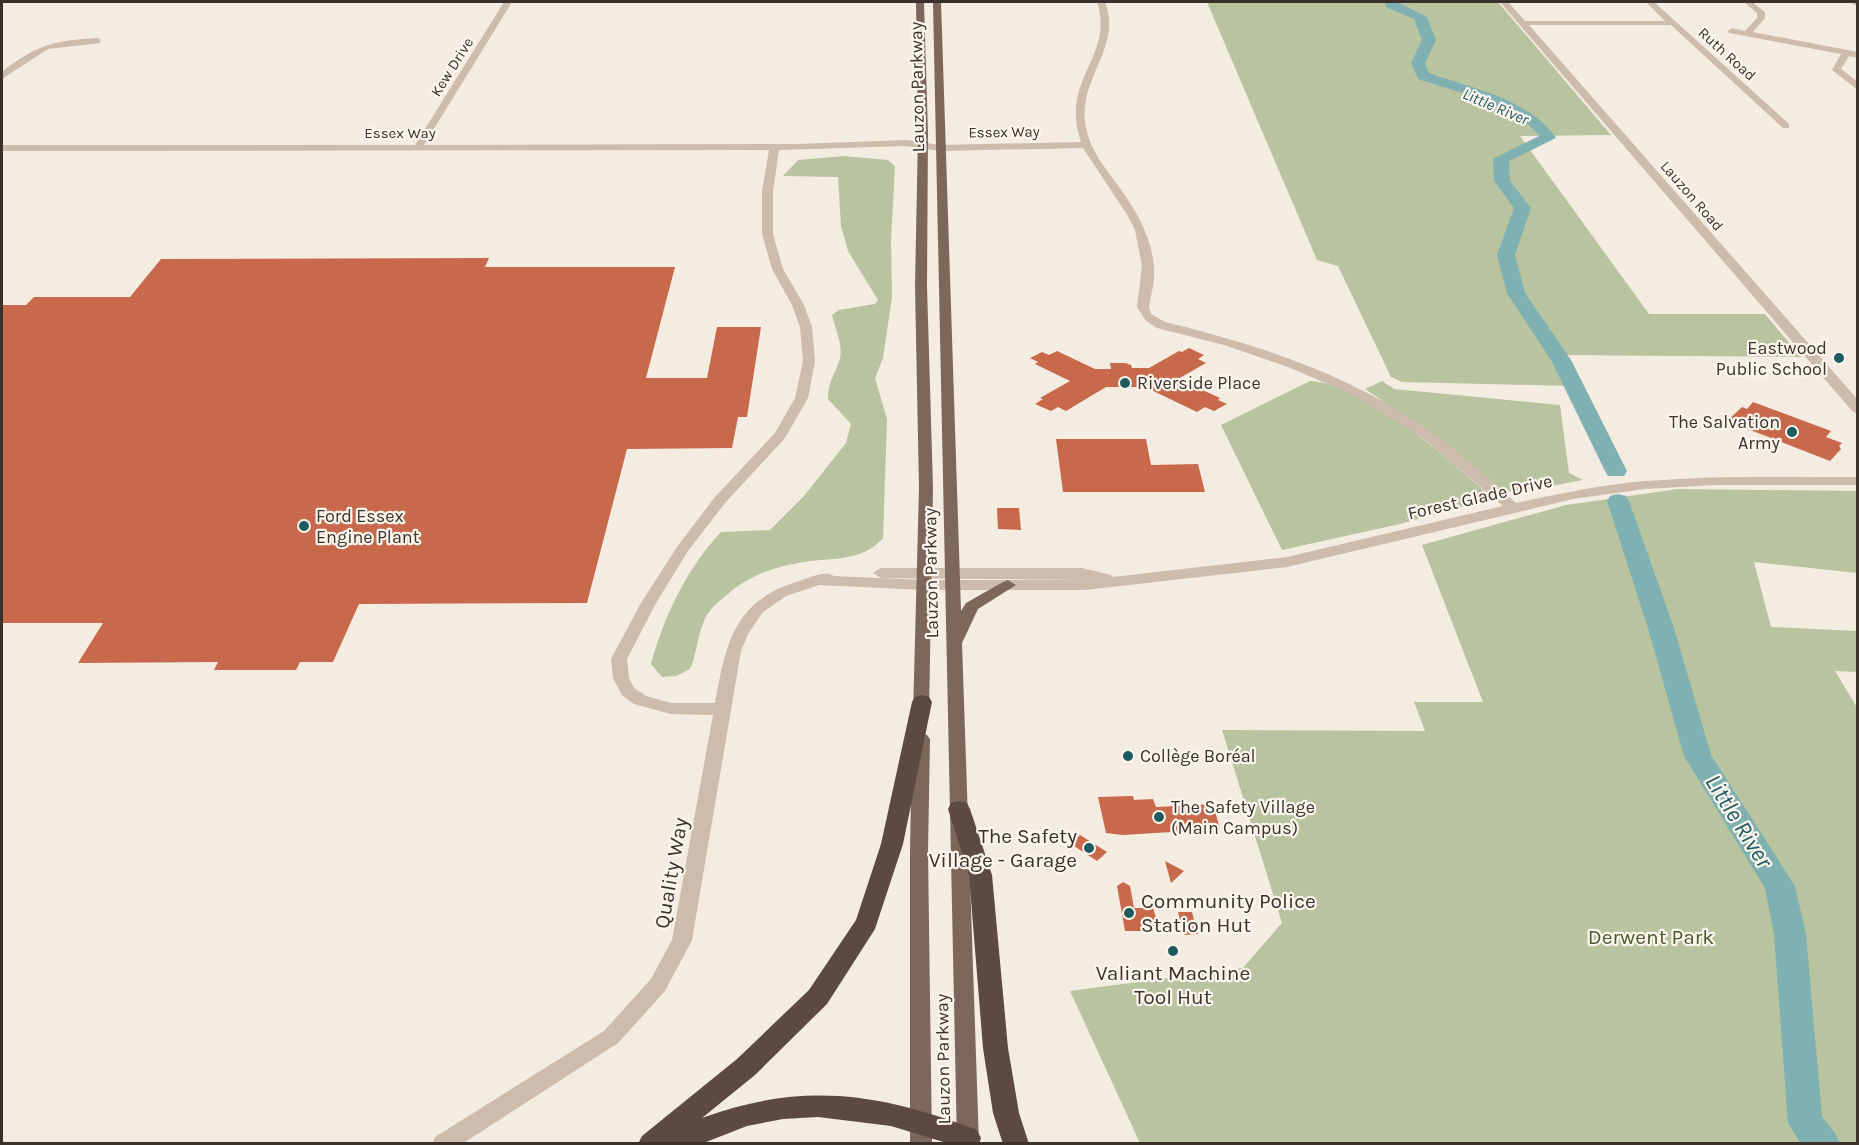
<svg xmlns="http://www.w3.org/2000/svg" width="1859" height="1145" font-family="Karla,sans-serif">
  <rect width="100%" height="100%" fill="#f4ebe1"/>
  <path fill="#b8c4a0" d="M1207,2H1498L1611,135L1520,136L1649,314H1765L1801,357L1558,355L1573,386L1402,382L1391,377L1338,266L1317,260Z
    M844,156L888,160L895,166L891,240L892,297L883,358L875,378L887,419L883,538C862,563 828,557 798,563C773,567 747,577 728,594C719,601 708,610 704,621C697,636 697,654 690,669L676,676L662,677L651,664C664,616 687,568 721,532L770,530L804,496L846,443L851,424L828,399C828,380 836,374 840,358C843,344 835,328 832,315L839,310L875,304L878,300L848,251L841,226L838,177L783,176L798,160Z
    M1310,381C1369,385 1443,455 1487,493V500L1400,524L1282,550L1221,425Z
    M1382,381L1394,389L1560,405L1569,473L1583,480L1517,492L1503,491L1452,448L1365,389Z
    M1678,489L1857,491V573L1754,562L1771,627L1857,631V672L1835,671L1858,709L1857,1143H1140L1070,991L1243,968L1282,923L1222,730L1425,731L1414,702H1483L1422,545L1566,505Z"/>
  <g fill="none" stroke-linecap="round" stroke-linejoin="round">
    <path fill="#7fb0b2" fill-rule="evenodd" d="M1385,2H1397L1427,17L1436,40L1425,63L1429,73C1473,89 1528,98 1556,138L1509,161L1510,181L1531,208L1515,255L1525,293L1571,360L1627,471L1624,476H1608L1605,471L1551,360L1507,293L1497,255L1514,208L1494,181L1493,159L1539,136C1518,105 1453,91 1418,79L1411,63L1422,40L1414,19L1386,7Z
      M1618,494L1626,496L1629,501L1674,628L1711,755L1795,886L1806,934L1822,1117L1835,1133L1840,1144H1801L1788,1123L1774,934L1765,888L1684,756L1648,628L1607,501L1610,496Z"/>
  </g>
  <path fill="#c8694b" d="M489,258L485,267H675L646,378H707L717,327H761L747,417H738L732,448L627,449L587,603L359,604L333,662H300L296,670H214L218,662L78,663L103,623H2V305H26L34,297H130L161,259Z
    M1189,348L1204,355L1198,359L1206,363L1178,379L1220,398L1218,400L1227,404L1214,411L1205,407L1197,412L1145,387H1106L1066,411L1058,407L1051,411L1035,404L1043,399L1040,398L1070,381L1035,364L1038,362L1030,358L1042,352L1049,355L1057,351L1095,369H1111L1110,363H1125L1131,365L1132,368H1149L1179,351L1182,352Z
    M1753,402L1831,431L1826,437L1842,443L1839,446L1841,449L1830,461L1727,421L1742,407L1747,409Z
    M1056,439H1146L1151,465L1198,464L1205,492H1063Z
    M997,508H1019L1021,530L998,529Z
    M1133,796L1134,800L1153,799L1156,807L1213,804L1220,829L1123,835L1106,833L1098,797Z
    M1080,835L1107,852L1097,861L1071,844Z
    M1165,861L1184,871L1171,883Z
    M1123,882L1130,886L1134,908H1153L1160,931H1125L1117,886Z
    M1178,912H1192L1198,934L1184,935Z"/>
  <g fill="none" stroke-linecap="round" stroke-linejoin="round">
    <path fill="#cdbbac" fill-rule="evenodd" d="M504,2H512L424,145L798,144L906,140L940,145L1081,142C1059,79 1115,57 1097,2H1105C1123,49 1076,79 1086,128C1090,149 1104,167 1117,184C1138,213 1156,243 1154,280C1153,289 1150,298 1149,307L1151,314L1165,322C1255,344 1343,372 1420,424C1455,447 1485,476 1516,503C1559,494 1603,484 1647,481C1717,475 1787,477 1858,477V485H1716L1645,489L1573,499L1287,567L1085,590H924L819,585L786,596L763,612L748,634L741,651L692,940L665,991L618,1043L462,1144H432L435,1137L604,1031L651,979L672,940L713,715L671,714L634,704L622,695L613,678L611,659L641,603L677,547L715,497L775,433L795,398L803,361L800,327L792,305L772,269L762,234V191L769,150L2,151V145H415ZM906,146L940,151L1083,148L1128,216L1135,230L1142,266L1137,307L1146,321L1157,328L1224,345L1288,367L1351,394L1423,438L1503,506L1287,557L1113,577L1111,575L1082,568H881L873,573L881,578L1091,580H924L834,576C824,570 810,578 799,581C733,601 726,644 715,703H671L646,696L634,688L629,678L627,659L656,603L688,551L725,503L785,438L808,398L815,361L812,327L804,305L783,269L773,234V191L779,150Z
      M1500,2H1508L1525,21H1665L1646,2H1654L1789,124V128H1783L1671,25H1529L1858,400V413L1853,412Z
      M1744,2H1752L1765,12V18L1753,32L1858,52V58L1849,56L1841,69L1858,82V90L1832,70L1841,54L1729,33L1728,31L1732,28L1745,31L1757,18V13Z
      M1849,2H1858V6Z
      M97,38L100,39V43L48,49L2,79V72C34,46 55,40 97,38Z"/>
    <path fill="#7d675c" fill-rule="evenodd" d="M916,2H924L928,134L927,286L933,488L929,715L927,719H915L913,715L919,488L915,286L918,134Z
      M933,2H941L961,611L966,603L1003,582L1008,580L1016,585L978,609L962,643L979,1144H957Z
      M921,733L927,735L930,739L928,852L932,1144H910V852L912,739L915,735Z"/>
    <path fill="#5c4a42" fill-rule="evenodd" d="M922,695L929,697L932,702L903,844L875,929L827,1004L755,1075L702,1118C803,1081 879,1093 977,1130L981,1138L979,1144H950L891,1126L818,1117L783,1119L747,1126L701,1144H638L642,1136L737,1059L809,990L856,920L881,844L912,702L915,697Z
      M959,801L967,803L970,809L992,875L1008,1048L1019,1113L1029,1144H1003L993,1113L983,1048L969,875L948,809L951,803Z"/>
  </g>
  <g fill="#1f5a5e" stroke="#fbf5ee" stroke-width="2">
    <circle cx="1839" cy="358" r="6"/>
    <circle cx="1125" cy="383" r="6"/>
    <circle cx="1792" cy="432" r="6"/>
    <circle cx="304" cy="526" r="6"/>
    <circle cx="1128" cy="756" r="6"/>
    <circle cx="1159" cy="817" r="6"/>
    <circle cx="1089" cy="848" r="6"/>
    <circle cx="1129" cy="913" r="6"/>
    <circle cx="1173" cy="951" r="6"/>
  </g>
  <g text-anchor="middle" stroke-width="4.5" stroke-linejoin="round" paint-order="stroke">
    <g font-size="15" fill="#3b302b" stroke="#fbf5ee">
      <text transform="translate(1727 54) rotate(42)" y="5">Ruth Road</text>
      <text transform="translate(452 67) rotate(-58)" y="5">Kew Drive</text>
      <text transform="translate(1004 132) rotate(-1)" y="5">Essex Way</text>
      <text x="400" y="138">Essex Way</text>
      <text transform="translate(1692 196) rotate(49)" y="5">Lauzon Road</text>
    </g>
    <g font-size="16" font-style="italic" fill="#1f5a5e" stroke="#fbf5ee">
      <text transform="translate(1496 106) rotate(23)" y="6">Little River</text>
    </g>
    <g font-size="18" fill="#3b302b" stroke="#fbf5ee">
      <text transform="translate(917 87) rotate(-91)" y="6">Lauzon Parkway</text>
      <text transform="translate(1480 497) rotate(-13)" y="6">Forest Glade Drive</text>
      <text transform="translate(931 573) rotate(-91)" y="6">Lauzon Parkway</text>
      <text transform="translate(943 1059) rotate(-91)" y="6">Lauzon Parkway</text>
    </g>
    <g font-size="18" fill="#3b302b" stroke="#fbf5ee" text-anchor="start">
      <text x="1827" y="354" text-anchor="end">Eastwood<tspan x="1827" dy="21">Public School</tspan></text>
      <text x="1137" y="389">Riverside Place</text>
      <text x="1780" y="428" text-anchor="end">The Salvation<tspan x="1780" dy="21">Army</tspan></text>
      <text x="316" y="522">Ford Essex<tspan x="316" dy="21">Engine Plant</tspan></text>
      <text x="1140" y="762">Collège Boréal</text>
      <text x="1171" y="813">The Safety Village<tspan x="1171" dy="21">(Main Campus)</tspan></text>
    </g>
    <g font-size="21" fill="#3b302b" stroke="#fbf5ee" text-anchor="end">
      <text x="1077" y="843">The Safety<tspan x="1077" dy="24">Village - Garage</tspan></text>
      <text x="1141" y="908" text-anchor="start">Community Police<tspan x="1141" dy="24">Station Hut</tspan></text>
      <text x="1173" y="980" text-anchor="middle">Valiant Machine<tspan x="1173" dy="24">Tool Hut</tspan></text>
    </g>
    <g font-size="21" fill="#3b302b" stroke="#fbf5ee">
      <text transform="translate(671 873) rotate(-80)" y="7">Quality Way</text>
    </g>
    <g font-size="21" fill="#4a5a2e" stroke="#fbf5ee">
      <text x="1651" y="944">Derwent Park</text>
    </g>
    <g font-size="24" font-style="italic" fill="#1f5a5e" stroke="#fbf5ee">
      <text transform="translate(1739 821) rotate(58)" y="8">Little River</text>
    </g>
  </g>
  <rect width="1859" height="1145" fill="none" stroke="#3b302b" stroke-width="6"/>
</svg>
